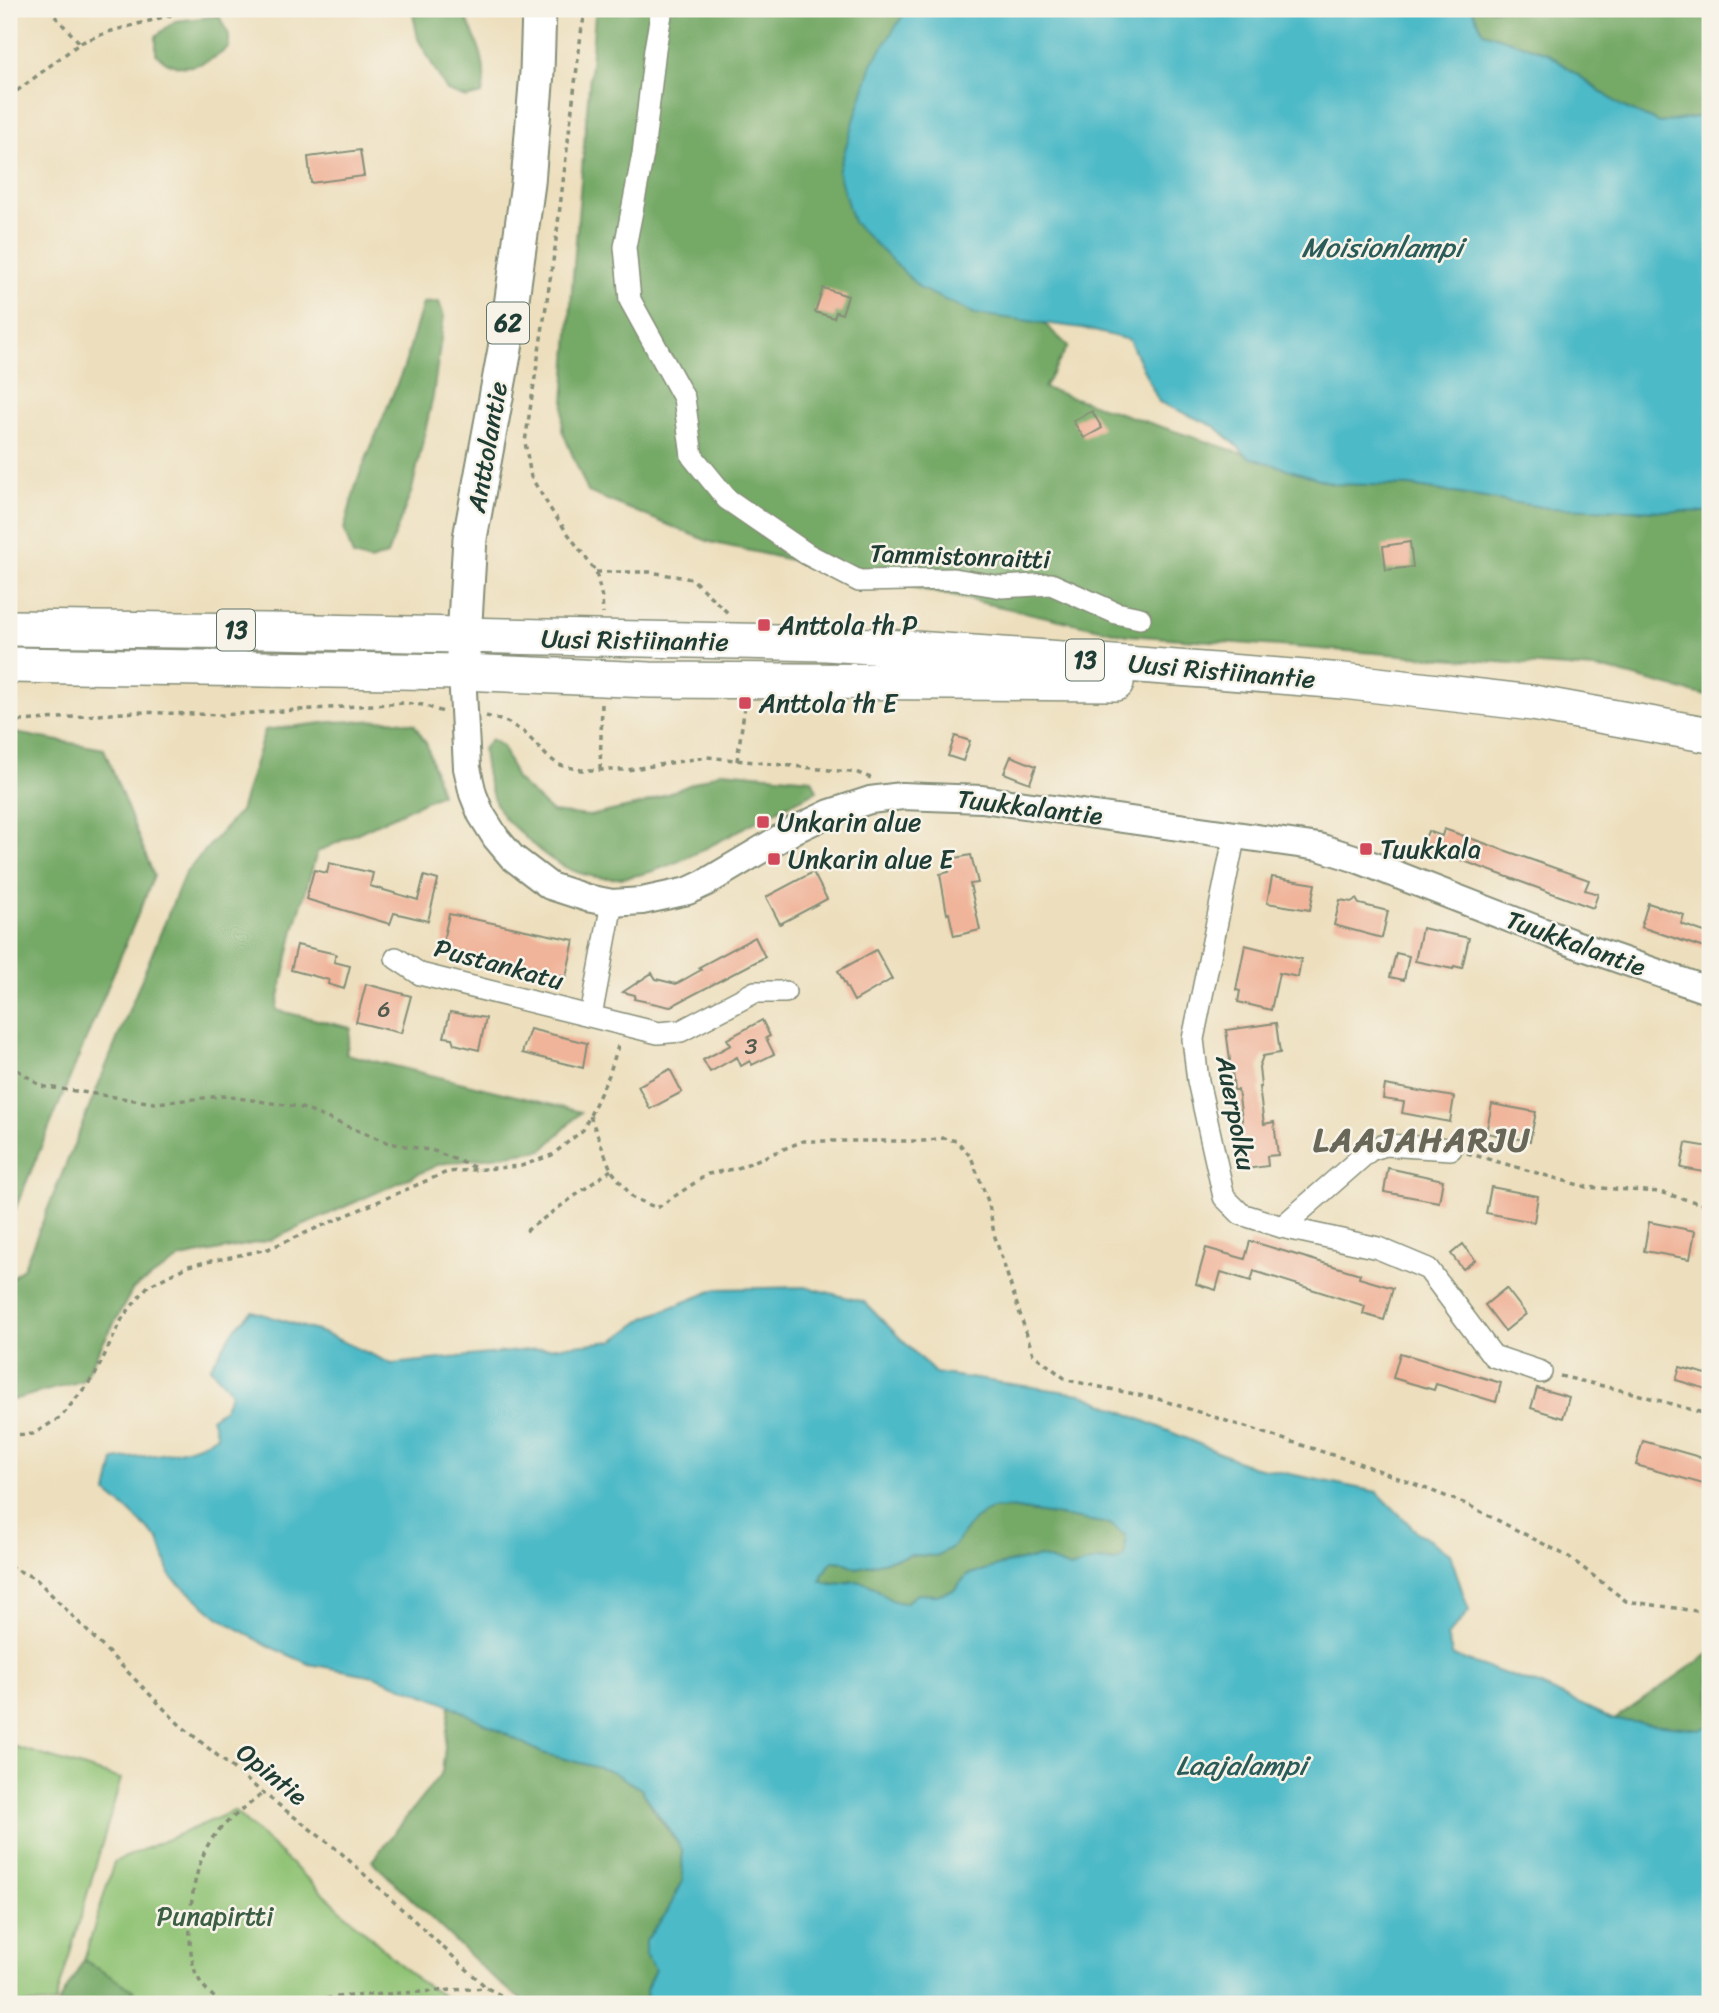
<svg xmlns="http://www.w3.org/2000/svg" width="1719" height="2013" font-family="Sriracha,sans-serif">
  <rect width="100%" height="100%" fill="#f7f3e8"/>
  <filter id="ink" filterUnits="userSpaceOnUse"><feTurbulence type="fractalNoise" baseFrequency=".0143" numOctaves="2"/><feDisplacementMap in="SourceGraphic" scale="14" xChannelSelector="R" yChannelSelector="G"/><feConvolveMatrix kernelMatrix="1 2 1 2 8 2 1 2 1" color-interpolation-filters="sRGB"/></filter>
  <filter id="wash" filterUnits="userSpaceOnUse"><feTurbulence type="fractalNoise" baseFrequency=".00686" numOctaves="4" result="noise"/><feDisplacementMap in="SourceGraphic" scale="28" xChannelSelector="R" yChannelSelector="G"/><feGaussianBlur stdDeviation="1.57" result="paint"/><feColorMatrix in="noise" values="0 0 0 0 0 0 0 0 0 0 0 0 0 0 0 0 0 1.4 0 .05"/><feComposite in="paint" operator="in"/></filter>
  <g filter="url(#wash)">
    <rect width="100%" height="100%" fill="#eddfbd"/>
    <path fill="#90c374" stroke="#588054" stroke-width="2" d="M9,1745L121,1779L55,2004H9Z
      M234,1811L415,1978L456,2004H129L133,1991L84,1960L114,1862Z"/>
    <path fill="#74a966" stroke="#4a734d" stroke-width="2" d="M412,9H462C475,38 490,61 482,94L466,98L447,91L418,39Z
      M599,9H911L1033,313L1068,346L1044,388L1335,484L1410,486L1548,508L1710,512V697L1608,670L1127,635L710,542L588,492L562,430L573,276L595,15Z
      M1472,9H1710V115L1660,123L1621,106L1547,53L1483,32Z
      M219,16L229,35V47C214,60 191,72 170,64C166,63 160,57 156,54V36L175,21Z
      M439,302L444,316L433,396L412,490L387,555L370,561L353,556L344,529L357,481L404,367L423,303Z
      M390,720L414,724L427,745L441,794L317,852L294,930L276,1010L351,1028L346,1054L581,1112L543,1150L440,1164L271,1240L181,1258L133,1289L82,1381L9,1401V1281L24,1267L185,873L240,811L265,730L331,722Z
      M9,732L104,749L154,876L9,1224Z
      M491,739L503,747L516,779L552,812L589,816L643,804L723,771L812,779L817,791C788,805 759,819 731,835C661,872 598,907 530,842C522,833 510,825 503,816C490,797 485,771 483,749Z
      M1010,1508L1110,1524L1126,1536L1125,1555L1116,1562L1099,1560L1070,1568L1041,1557L1016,1561L967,1575L954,1590L936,1595L917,1594L905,1603C883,1602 882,1588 865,1583C847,1577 841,1589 821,1581L823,1573L833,1561L844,1562L857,1568L912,1555L936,1556L953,1547L973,1520L992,1509Z
      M1710,1653V1726L1700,1729L1614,1720Z
      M450,1705L542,1753L611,1771L641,1789L660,1820L682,1849L683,1881L667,1912L646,1941L655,1969L646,1990L647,2004H527L494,1979L372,1861L442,1772Z
      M84,1960L134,1991L129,2004H58Z"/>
    <path fill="#4dbac7" stroke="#367c7e" stroke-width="2" fill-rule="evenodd" d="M907,9H1472L1483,32L1547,53L1621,106L1660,123L1710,115V512L1548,508L1410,486L1335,484L1249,457L1216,427L1159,402L1129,340L1082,328L975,314L921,289L853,222L838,172L872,64Z
      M807,1287L864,1302L935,1373L1081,1394L1251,1466L1377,1492L1417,1532L1450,1554L1469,1611L1447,1637L1453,1656L1541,1686L1614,1720L1700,1729L1710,1726V2004H647L646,1990L655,1969L646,1956V1941L667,1912L683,1881L682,1849L641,1789L611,1771L542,1753L450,1705L374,1676L309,1664L266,1645L218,1617L171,1577L159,1540L131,1513L107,1493L114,1460C145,1456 193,1454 217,1435L211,1418L224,1409L231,1394L225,1384L210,1368L236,1327L252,1311L326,1334L392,1364L613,1341L645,1318L717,1289ZM1010,1508L1110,1524L1126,1536L1125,1555L1116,1562L1099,1560L1070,1568L1041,1557L1016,1561L967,1575L954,1590L936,1595L917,1594L905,1603C883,1602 882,1588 865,1583C847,1577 841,1590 821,1581L823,1573L833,1561L844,1562L857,1568L911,1555L936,1556L953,1547L973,1520L992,1509Z"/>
    <g id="blocks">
      <path fill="#f0b49a" d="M360,150L364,176L311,183L308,157Z
        M823,288L848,296L842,314L836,312L834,318L815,312Z
        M1092,411L1102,428L1084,438L1073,421Z
        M1410,542L1413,567L1386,570L1383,546Z
        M955,736L970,741L963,761L948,756Z
        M1011,756L1036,766L1030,783L1004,773Z
        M1444,829L1589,880L1585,890L1598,894L1593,908L1422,846L1428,831L1442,836Z
        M971,855L978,883L970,884L980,930L954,936L949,913L947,914L940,874L949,872L946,860Z
        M329,863L373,873L370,886L418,900L424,876L438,880L428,921L394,913L390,924L306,899L314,870L327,873Z
        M813,872L827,899L780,924L766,897Z
        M1272,877L1315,884L1310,910L1267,903Z
        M1356,899L1359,904L1388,911L1382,938L1334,925L1340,900L1351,902Z
        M1648,903L1684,915L1681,924L1710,934V950L1641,927Z
        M449,914L574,940L566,977L441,950Z
        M1422,928L1469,938L1462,968L1454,966L1453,969L1415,961Z
        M755,937L765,957L670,1007L634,999L635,995L623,992L652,973L656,979L676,984L701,970L699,967Z
        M297,945L336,954L334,962L350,966L344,989L328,984L329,980L291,970Z
        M1245,945L1301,959L1298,977L1279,973L1271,1010L1238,1002L1240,991L1236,990Z
        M876,950L892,979L854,1001L838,971Z
        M1396,953L1409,956L1404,980L1390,977Z
        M366,984L411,996L401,1033L356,1022Z
        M450,1012L486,1018L479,1050L454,1044L452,1038L444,1037Z
        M762,1020L770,1036L766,1038L774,1054L752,1065L750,1061L741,1066L737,1057L710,1072L703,1060L731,1045L727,1039Z
        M1276,1023L1280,1053L1263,1056L1259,1067L1261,1087H1259L1264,1124L1274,1122L1278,1155L1267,1156L1268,1166L1246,1169L1244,1159H1241L1238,1137H1241L1240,1127H1243L1238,1090H1234L1232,1071L1225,1067L1230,1060L1226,1030Z
        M530,1029L587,1043L583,1068L522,1053Z
        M670,1069L682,1092L650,1109L638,1086Z
        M1385,1085L1454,1097L1450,1122L1402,1113L1404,1102L1383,1099Z
        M1492,1104L1536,1112L1530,1141L1486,1133Z
        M1686,1143L1710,1147V1173L1681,1168Z
        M1388,1168L1443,1180L1439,1202L1384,1192Z
        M1491,1187L1538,1196L1534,1222L1486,1213Z
        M1649,1222L1695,1231L1690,1259L1644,1251Z
        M1250,1241L1360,1274L1359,1278L1393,1288L1384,1320L1363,1314L1365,1306L1254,1271L1251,1281L1221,1272L1216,1290L1196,1284L1206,1248L1245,1259Z
        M1463,1244L1475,1260L1463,1269L1451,1254Z
        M1506,1288L1526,1314L1505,1331L1485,1305Z
        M1400,1353L1501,1383L1496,1402L1436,1384L1434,1390L1393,1378Z
        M1680,1367L1710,1375V1390L1676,1380Z
        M1537,1388L1569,1397L1563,1418L1531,1408Z
        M1643,1441L1710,1460V1486L1636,1465Z"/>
    </g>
  </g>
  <g filter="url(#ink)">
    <use href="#blocks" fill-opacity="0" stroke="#868e78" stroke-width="2"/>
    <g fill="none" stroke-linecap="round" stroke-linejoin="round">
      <defs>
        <path id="minor" d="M662,9L655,49L643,154L625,247L630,300L684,398L692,456L727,499L807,554L859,581L954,579L1002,587L1051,584L1116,613L1140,618
          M1235,834L1193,1039L1198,1081L1224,1197L1241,1214L1282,1227L1378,1248L1428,1269L1493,1356L1541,1372
          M396,958L420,974L658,1033L681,1031L755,992H785
          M591,1016L612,903
          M1282,1227L1370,1150L1385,1145L1451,1149"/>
        <path id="tertiary" d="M462,672L467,768L473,794L481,814L496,838L512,857L550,886L587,898L612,903L642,901L688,891L705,883L794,830L830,813L870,800L902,796L982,799L1319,847L1354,858L1575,944L1710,991"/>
        <path id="primary" d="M462,672L470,538L505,349L528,183L537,72L539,9"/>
        <path id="trunk" d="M9,628L270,631L826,643L1062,659L1343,681L1533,703L1710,735
          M9,665L462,672L650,680L1116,683"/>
      </defs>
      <use href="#minor" stroke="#868e78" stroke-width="24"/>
      <use href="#tertiary" stroke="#868e78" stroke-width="30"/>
      <use href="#primary" stroke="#868e78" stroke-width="37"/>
      <use href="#trunk" stroke="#868e78" stroke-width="38"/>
      <path stroke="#868e78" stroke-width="3.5" stroke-dasharray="5 5" stroke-linecap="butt" d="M48,9L80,43
        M587,9L582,26L555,248L525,442L531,477L553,513L596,572L602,598L603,614
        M9,97L80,43L108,32L194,9
        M596,572H650L692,579L730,615
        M486,716L507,722L524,732L547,756L559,765L581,770H627L707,757L858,773L871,778
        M9,722L136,712L222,715L404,703L423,705L443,712
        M737,761L745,705
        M600,769L602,704
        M9,1064L41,1086L155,1103L224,1096L299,1107L389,1143L434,1151L479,1169
        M590,1116L611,1170L633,1198L657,1208L708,1174L738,1168L803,1141H924L943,1138L957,1141L971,1157L989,1204L994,1234L1033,1354L1067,1380L1158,1399L1367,1466L1466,1504L1569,1557L1626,1601L1710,1613
        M1467,1153L1586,1187L1659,1192L1710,1206
        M526,1231L611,1170
        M1560,1376L1633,1393L1710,1415
        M9,1435L33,1434L61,1417L95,1375L123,1317L148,1286L188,1266L268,1249L447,1172L521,1166L552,1155L583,1130L609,1075L619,1043
        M9,1566L36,1579L179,1724L263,1793L339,1851L487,1988L518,2004
        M222,2004C211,1995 200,1985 195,1971C184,1937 191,1870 211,1840C223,1822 246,1808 263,1793
        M318,2004L325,1999L334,1997L487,1988"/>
      <use href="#minor" stroke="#fff" stroke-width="21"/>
      <use href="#tertiary" stroke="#fff" stroke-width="26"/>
      <use href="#primary" stroke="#fff" stroke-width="33"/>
      <use href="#trunk" stroke="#fff" stroke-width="35"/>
    </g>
  </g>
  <g fill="#d1495b" stroke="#f7f3e8" stroke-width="2.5">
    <rect x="757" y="618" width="14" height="14" rx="3.5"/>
    <rect x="738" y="696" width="14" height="14" rx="3.5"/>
    <rect x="756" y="815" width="14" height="14" rx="3.5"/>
    <rect x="1359" y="842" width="14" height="14" rx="3.5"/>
    <rect x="767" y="852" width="14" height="14" rx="3.5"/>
  </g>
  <g text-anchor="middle" stroke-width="5" stroke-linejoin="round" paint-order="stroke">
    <g font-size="23" fill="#535b4e">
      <text x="384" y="1017">6</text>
      <text x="751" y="1054">3</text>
    </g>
    <g fill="#f7f3e8" stroke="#60746a" stroke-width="2">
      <rect x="487" y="302.5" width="42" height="41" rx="5"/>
      <rect x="217" y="609.5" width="38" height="41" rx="5"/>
      <rect x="1066" y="639.5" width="38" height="41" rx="5"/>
    </g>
    <g font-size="24" font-weight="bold" fill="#1f3d34">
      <text x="508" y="331">62</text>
      <text x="236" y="638">13</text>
      <text x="1085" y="668">13</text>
    </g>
    <g font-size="26" fill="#1f3d34" stroke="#f7f3e8">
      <text transform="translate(487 447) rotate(-80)" y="9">Anttolantie</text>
      <text transform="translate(960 556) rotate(2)" y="9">Tammistonraitti</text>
      <text transform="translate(635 640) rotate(1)" y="9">Uusi Ristiinantie</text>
      <text transform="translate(1222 671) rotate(5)" y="9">Uusi Ristiinantie</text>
      <text transform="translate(1030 807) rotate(7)" y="9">Tuukkalantie</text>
      <text transform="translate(1576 943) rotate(20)" y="9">Tuukkalantie</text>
      <text transform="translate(499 964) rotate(15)" y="9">Pustankatu</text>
      <text transform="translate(1236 1113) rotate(79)" y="9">Auerpolku</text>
      <text transform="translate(272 1774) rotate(39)" y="9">Opintie</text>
    </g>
    <g font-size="26" fill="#1f3d34" stroke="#f7f3e8" text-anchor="start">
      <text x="778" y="634">Anttola th P</text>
      <text x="759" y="712">Anttola th E</text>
      <text x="777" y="831">Unkarin alue</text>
      <text x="1380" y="858">Tuukkala</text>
      <text x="788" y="868">Unkarin alue E</text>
    </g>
    <g font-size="26" fill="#3b5e44" stroke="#f7f3e8">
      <text x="215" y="1925">Punapirtti</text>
    </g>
    <g font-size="28" font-style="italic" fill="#2a5c59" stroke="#f7f3e8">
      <text x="1382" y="257">Moisionlampi</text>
      <text x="1241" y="1775">Laajalampi</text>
    </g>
    <g font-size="33" font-weight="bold" letter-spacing="2" fill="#686758" stroke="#f7f3e8">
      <text x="1422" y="1151">LAAJAHARJU</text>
    </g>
  </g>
  <rect width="1719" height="2013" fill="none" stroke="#f7f3e8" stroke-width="35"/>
</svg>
